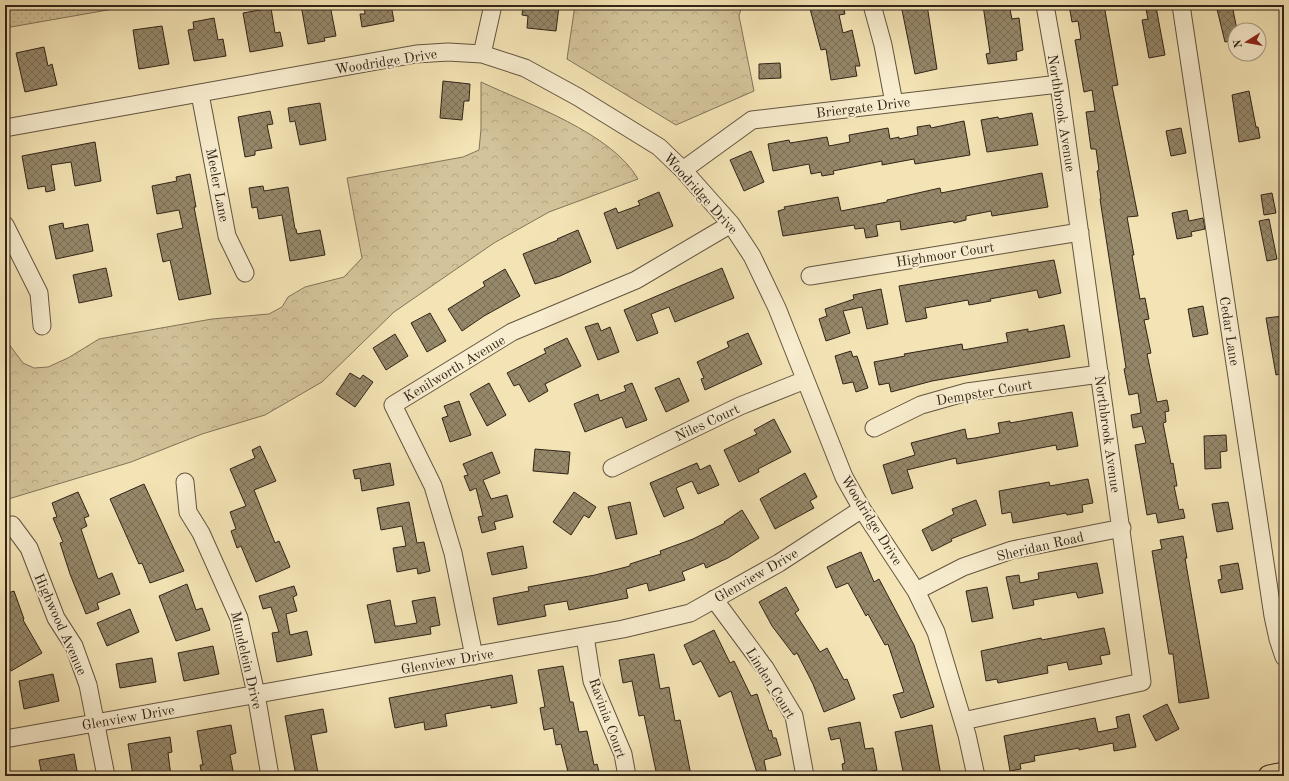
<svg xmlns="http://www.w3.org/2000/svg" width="1289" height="781" font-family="'Old Standard TT',serif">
  <defs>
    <pattern id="grass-dots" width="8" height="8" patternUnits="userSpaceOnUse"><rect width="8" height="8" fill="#d3c39a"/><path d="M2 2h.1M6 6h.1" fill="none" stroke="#b6a784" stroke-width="1.8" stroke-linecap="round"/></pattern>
    <pattern id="forest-crowns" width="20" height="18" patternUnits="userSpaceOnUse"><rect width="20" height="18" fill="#d3c39a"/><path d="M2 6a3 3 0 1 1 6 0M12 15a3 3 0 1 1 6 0" fill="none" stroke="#b6a784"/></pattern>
    <pattern id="building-cross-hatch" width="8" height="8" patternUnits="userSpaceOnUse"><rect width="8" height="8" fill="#96886a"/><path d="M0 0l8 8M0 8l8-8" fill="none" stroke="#7b6f56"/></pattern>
  </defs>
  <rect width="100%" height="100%" fill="#f4e4b5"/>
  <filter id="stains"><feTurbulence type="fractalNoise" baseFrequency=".005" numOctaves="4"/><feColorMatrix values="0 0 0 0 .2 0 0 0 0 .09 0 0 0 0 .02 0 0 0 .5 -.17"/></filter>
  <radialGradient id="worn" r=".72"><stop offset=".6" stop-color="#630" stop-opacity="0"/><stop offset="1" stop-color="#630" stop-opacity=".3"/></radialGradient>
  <path fill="url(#grass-dots)" stroke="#827459" d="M5,5H136L5,28Z"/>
  <path fill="url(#forest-crowns)" stroke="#827459" d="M575,5H742L739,16L754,91L676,125L567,59Z
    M481,82C528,104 612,133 638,179L549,212L494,243L394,312L322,382L265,415L202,434L131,462L5,500V339L23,363L34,368L48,367L68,358L99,339L212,319L269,314L282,307L288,297L305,287L344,277L362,258L347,178L463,157L479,150L481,129Z"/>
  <path fill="url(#building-cross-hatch)" stroke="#312418" d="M301,5H330L336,36L324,38L325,41L308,44Z
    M364,5H391L394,21L362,27L360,14H365Z
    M523,5L559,6L556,31L527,28L528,16L522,15Z
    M809,5H843L845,14L839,15L843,33L852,30L860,66H855L857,76L831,80L826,49L821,50Z
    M901,5H927L937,69L915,74Z
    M983,5H1009L1012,19L1019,18L1023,50L1016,52L1017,60L988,64L986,54L990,53Z
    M1069,5H1104L1118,85L1112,86L1138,216L1127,217L1134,255H1132L1140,299L1145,298L1149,319L1144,320L1151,353L1147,354L1157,402L1167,400L1169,411L1165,412L1166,422L1163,423L1171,464L1173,463L1177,486H1174L1179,510L1183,509L1185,518L1158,523L1156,513L1147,515L1135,445L1146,443L1142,426L1133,428L1131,415L1141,413L1138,393L1129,395L1124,369L1126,368L1100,199H1101L1097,171L1099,170L1096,149H1091L1086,112L1095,111L1092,90L1084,92L1075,40L1081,39L1078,21L1072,22Z
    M1216,5H1232L1237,30H1235V40L1225,42Z
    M1156,7L1165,55L1149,58L1142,20L1148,19L1146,9Z
    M271,8L275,33L280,32L283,46L250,52L243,13Z
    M214,18L218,40L223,39L226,56L194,61L188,30L194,29L193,22Z
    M162,26L169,64L139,69L133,30Z
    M44,47L48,66L52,64L57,85L25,92L16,53Z
    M780,63L781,78L759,79V64Z
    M443,81L470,84L469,101H464L462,120L440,118Z
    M1249,91L1256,127H1258L1260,138L1239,142L1232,95Z
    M320,103L326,140L300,145L295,121L290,122L288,108Z
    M270,111L273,124L267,125L272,148L255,151V155L245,157L238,117Z
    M1032,113L1038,145L987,152L981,120L998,117L999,119Z
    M964,121L970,155L915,164L914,159L882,165V161L833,171L834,174L822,176L821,172L811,174L809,164L773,171L768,144L789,140L790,143L827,137L829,146L850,142L849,135L888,128L890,139L899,137V139L918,135L917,127L930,125L931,128Z
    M1181,128L1186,153L1171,156L1166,131Z
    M95,142L101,181L75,186L71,162L51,165L55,190L46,192L45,186L28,189L22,156Z
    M751,151L764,182L744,191L730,160Z
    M1042,173L1048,207L992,216L991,211L966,216V220L954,223L953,221L901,230L900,221L876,225L878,236L866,238L864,228L855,229L854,225L783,236L778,211L785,209L784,207L838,197L841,211L887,202V200L940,188L941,193Z
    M190,174L196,207H194L211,294L179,300L170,260L163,262L157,234L183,228L179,210L157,214L152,186L177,181L176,177Z
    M263,186L264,191L288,187L295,229H296L297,234L320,230L325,255L290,261L282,215L259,219L257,207L252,208L249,188Z
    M659,192L673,226L617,249L604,213L616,208L618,213L640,205L638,201Z
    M1272,193L1276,213L1264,215L1261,195Z
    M1187,210L1189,221L1203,218L1205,229L1191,232L1192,236L1177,239L1172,213Z
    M1269,219L1277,259L1267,261L1259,221Z
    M63,223L64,229L88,224L93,251L56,259L49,226Z
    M578,230L591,262L560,276L535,284L523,254L558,240L557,239Z
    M1054,260L1061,293L1039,298L1037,290L990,299L991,301L969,305L968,300L925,308L927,318L906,322L899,286Z
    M106,268L112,296L79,303L73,275Z
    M722,268L734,298L675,322L669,307L651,314L658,333L637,341L624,310Z
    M505,269L520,296L484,316L462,331L448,309L485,286L483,282Z
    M881,289L888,324L867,329L862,307L843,311L850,333L826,341L819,319L827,316L825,309L854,299L853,295Z
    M1203,306L1208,334L1193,337L1188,309Z
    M430,313L446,341L427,352L411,323Z
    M1283,316L1284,373L1276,375L1266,318Z
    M598,323L601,331L610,327L619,352L598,360L585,327Z
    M1064,325L1070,357L932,381L891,392L889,383L879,385L874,362L905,356L904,354L962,344L963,350L1008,342L1006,333L1028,329V332Z
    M748,333L762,364L705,390L701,379L704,378L697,362L729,347L727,342Z
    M395,334L408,356L386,370L373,348Z
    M567,338L581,366L545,384L548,391L529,402L519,384L514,386L507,373L546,353L544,349Z
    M851,351L853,357L857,356L868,388L856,392L853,382L843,384L835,356Z
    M350,373L360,379L363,375L373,382L355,407L336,394Z
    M679,378L689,401L666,412L655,388Z
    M489,383L506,415L487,426L470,394Z
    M632,383L647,420L626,428L622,417L585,432L574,404L598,394L600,401L626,391L624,386Z
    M459,401L471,435L450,442L442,418L448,416L444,406Z
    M1072,412L1078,446L1057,450L1056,445L957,464L956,458L907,470L913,488L892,494L883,465L915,455L911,443L965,429L967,439L975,438L1000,433L998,423L1010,421V423Z
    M774,419L791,452L758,469L759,472L739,482L724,450L757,434L754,430Z
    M1226,435L1227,451L1220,452L1221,468L1205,469L1204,436Z
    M260,446L276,481L254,490L275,543L279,541L290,567L256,582L241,546L237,548L231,531L236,529L230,512L246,506L230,469L255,458L252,450Z
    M535,449L570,452L568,474L533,471Z
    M492,452L500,473L483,480L491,499L507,495L513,517L494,522L496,529L482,533L478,517L483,516L476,488L470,491L464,476L468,475L463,464Z
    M390,463L394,485L362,491L360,478L355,479L353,470Z
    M697,463L700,470L710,465L719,485L698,494L692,481L676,488L684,508L664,517L650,483Z
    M805,473L817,497L810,501L814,508L775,529L760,499Z
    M1088,479L1093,503L1082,505L1083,512L1067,515L1066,513L1013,523L1011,512L1002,514L999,491L1049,482L1050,486Z
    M144,484L184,571L150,583L142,563L139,564L110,499Z
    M78,492L89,516L84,518L87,526L81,529L98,579L112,573L120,594L97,603L99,609L86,614L70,574L60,543L63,542L53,518L57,517L52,503Z
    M574,492L596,507L589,518L584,515L571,535L553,522Z
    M976,500L986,525L951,539L952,541L932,551L922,530L954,514L952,509Z
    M409,502L417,543L424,542L430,571L418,574L417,568L397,572L393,548L406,546L402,526L381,530L377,508Z
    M630,502L637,534L616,539L608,507Z
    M1228,502L1233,529L1217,532L1212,504Z
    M742,510L759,538L728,558L706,568L704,563L682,572L685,580L649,591L647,583L626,589L628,598L569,610L567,601L544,605L546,616L498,625L493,598L529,591L528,587L595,575L630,566V564L661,554L660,551L693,539L725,523L724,522Z
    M1183,536L1187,558H1185L1209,698L1179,703L1173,654H1169L1152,551L1162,549L1160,540Z
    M523,546L527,568L492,575L487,553Z
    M861,552L874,582L879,579L914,645L934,707L901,718L893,695L904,692L888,644L885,645L868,614L866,616L848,583L836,588L827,567Z
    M1097,563L1103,593L1078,598L1076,592L1033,600L1034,605L1013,609L1006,577L1019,575L1020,583L1039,579L1038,573Z
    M1238,563L1243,589L1221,593L1218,580L1222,579L1220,566Z
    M187,584L196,610L202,608L210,630L176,641L159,596Z
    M294,586L297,595L293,597L297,611L286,614L290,635L307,631L312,655L277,662L272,633L279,632L271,607L263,609L259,596Z
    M786,587L799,610L795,613L820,652L827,648L844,680L847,679L855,699L824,712L813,684L797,653L794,655L772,626L759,602Z
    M987,587L993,618L972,622L966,591Z
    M14,591L24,619L23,620L42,653L11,671L5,661V594Z
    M435,597L440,625L430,627L431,634L375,643L367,605L390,600L395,626H399L417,623L412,601Z
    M130,609L139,632L107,646L97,623Z
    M1104,628L1110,654L1100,656L1102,664L1069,670L1067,662L1047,666L1048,673L998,683L997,679L986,681L981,651L1041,638L1042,640Z
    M714,630L730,663L734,661L751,696L757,694L769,731L771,730L773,738H776L781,755L764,760L767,776H758L731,691L719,697L701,661L693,665L684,645Z
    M213,646L219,674L184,681L178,653Z
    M654,654L660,689L669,687L675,721L680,720L691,775L657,776L644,715L639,716L632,681L623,683L619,660Z
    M152,658L156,682L120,688L116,664Z
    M563,666L570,702H573L579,732L587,731L594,765L597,764L600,776H569L561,744L556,745L553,728L544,730L540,708L545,707L538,670Z
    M53,674L59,701L24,709L19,681Z
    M512,675L517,703L491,708V705L445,714L447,726L425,730L424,722L395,728L389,698Z
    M1167,704L1179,729L1156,741L1143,716Z
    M323,709L327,732L311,735L318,773L296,776L285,716Z
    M1129,714L1136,747L1114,751L1113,743L1079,750V748L1034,756L1035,761L1020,764L1021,769L1010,771L1004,736L1095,718L1098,732L1118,728L1116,717Z
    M860,722L865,749L873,748L877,770L857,774L858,776H844L842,764L845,763L840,738L831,740L828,728Z
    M231,725L236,753L230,755L234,776H202L200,765H203L197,731Z
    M932,725L941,776H904L895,732Z
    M170,737L172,752L168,753L171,776H133L128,744Z
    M74,754L78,776H42L39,760Z"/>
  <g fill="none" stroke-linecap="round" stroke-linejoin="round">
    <defs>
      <path id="minor" d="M872,5L883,45L894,103
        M1181,5L1273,616L1278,639L1284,657
        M482,54L493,5
        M200,94L227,236L245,273
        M5,128L416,54L448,52L482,54L525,68L578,97L659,147L683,170L731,224L752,256L777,308L844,477L862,509L916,591L936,632L967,735L976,776
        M683,170L752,120L1059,84
        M5,225L39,293L42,326
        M810,276L1080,232
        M874,428L921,405L967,392L1100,374
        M612,468L740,406L805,380
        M185,482L188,512L201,533L239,618L256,694L270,776
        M12,525L29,548L56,618L74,646L88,685L106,776
        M916,591L963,567L1012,550L1122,528
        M714,599L765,668L794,716L805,776
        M585,636L592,681L623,754L627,776
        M474,656L453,553L433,486L393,405L512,332L636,280L731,224
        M963,721L1142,682L1059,84L1045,5
        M5,739L623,629L690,613L779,563L862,509"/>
      <path id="major" d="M1269,776L1284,773"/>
    </defs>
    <use href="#minor" stroke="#62543f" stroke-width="19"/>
    <use href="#major" stroke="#312418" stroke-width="23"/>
    <use href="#minor" stroke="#f8edcf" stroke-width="17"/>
    <use href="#major" stroke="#f4e4b5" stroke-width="21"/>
  </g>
  <g text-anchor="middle" stroke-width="4" stroke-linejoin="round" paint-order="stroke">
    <g font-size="14" fill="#312418" stroke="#f8edcf">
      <text transform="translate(386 61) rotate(-9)" y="5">Woodridge Drive</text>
      <text transform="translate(863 107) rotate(-7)" y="5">Briergate Drive</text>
      <text transform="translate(1062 113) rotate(81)" y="5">Northbrook Avenue</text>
      <text transform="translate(218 185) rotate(79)" y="5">Meeler Lane</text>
      <text transform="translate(701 193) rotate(48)" y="5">Woodridge Drive</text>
      <text transform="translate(945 254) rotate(-9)" y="5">Highmoor Court</text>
      <text transform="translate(1230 331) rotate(81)" y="5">Cedar Lane</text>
      <text transform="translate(454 368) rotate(-31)" y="5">Kenilworth Avenue</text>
      <text transform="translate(984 392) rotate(-10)" y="5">Dempster Court</text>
      <text transform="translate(707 422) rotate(-25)" y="5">Niles Court</text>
      <text transform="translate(1108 434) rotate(82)" y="5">Northbrook Avenue</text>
      <text transform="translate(872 520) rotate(58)" y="5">Woodridge Drive</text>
      <text transform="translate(1040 546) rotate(-13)" y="5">Sheridan Road</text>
      <text transform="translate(756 575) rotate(-30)" y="5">Glenview Drive</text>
      <text transform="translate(61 624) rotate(66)" y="5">Highwood Avenue</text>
      <text transform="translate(247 660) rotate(77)" y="5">Mundelein Drive</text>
      <text transform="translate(447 661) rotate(-10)" y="5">Glenview Drive</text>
      <text transform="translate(771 683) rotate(58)" y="5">Linden Court</text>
      <text transform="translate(128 717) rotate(-10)" y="5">Glenview Drive</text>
      <text transform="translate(608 718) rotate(70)" y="5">Ravinia Court</text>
    </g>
  </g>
  <rect width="1289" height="781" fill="none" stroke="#f4e4b5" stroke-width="20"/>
  <rect x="6" y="6" width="1277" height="769" fill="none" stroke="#312418" stroke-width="2"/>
  <rect x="10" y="10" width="1269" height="761" fill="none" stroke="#312418"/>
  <g transform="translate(1247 42) rotate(259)"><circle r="19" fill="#f8edcf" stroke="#a89d86"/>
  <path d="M0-3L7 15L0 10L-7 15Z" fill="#8f2418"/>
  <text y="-6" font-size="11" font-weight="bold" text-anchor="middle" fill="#312418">N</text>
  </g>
  <rect width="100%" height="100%" filter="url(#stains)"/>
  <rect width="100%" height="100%" fill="url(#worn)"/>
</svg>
